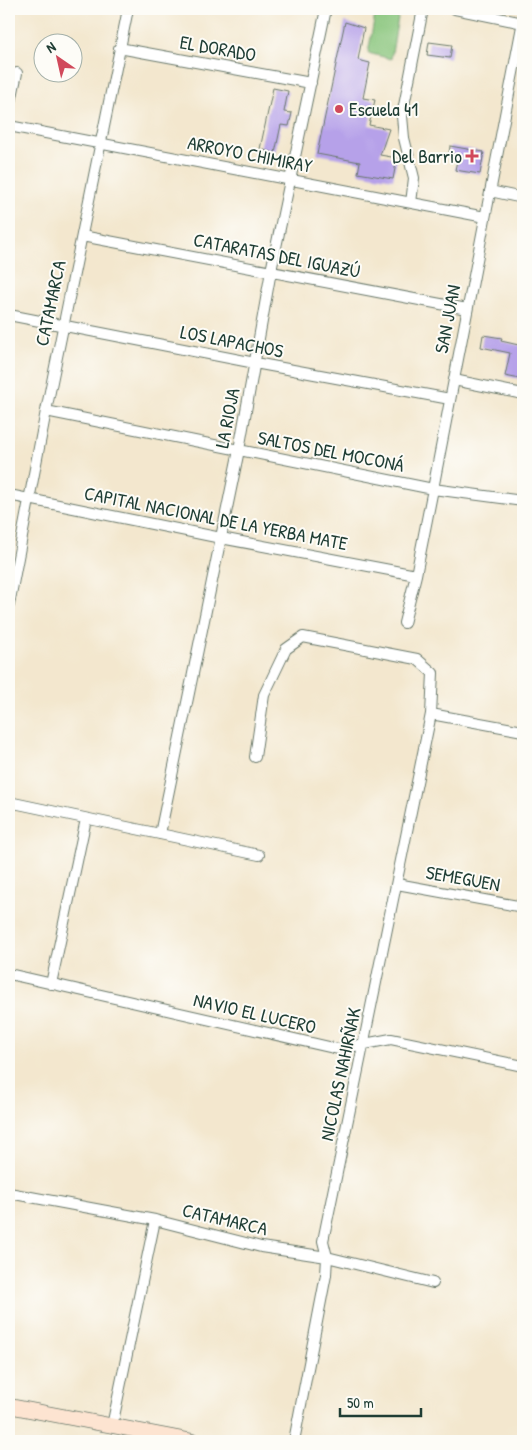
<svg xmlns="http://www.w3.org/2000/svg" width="532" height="1450" font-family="'Patrick Hand',sans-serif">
  <rect width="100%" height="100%" fill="#fdfcf7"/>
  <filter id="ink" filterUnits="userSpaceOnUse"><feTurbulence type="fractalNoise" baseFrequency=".02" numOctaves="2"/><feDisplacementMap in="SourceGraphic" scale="10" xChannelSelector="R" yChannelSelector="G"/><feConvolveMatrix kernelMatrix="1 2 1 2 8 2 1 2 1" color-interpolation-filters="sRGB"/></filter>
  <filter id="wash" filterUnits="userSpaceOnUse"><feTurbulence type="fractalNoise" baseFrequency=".0096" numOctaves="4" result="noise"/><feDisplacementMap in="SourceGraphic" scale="20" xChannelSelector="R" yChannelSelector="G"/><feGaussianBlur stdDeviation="1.12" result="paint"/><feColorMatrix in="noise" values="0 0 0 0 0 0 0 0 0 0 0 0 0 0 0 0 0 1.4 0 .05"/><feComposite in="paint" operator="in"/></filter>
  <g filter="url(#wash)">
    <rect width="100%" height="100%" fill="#f3e7ce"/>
    <path fill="#88c57b" stroke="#548158" d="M376,9L399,12L391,59L368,53Z"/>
    <g id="blocks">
      <path fill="#b6a1e9" d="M345,22L364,28L358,60L370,63L363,98L375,100L369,125L389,129L380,155L397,158L393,179L358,173L360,162L317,154Z
        M429,42L452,45L450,58L427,55Z
        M273,88L288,91L284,112L292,113L289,126L281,125L275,153L260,149Z
        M450,146L484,152L480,174L455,170L458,156L449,154Z
        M483,335L502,338L501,341L523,346V363L520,379L505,376L510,353L481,347Z"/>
    </g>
  </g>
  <g filter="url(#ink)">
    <use href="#blocks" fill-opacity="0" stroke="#69786a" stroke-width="1"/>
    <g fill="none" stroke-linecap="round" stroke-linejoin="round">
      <defs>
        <path id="minor" d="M455,9L523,23
          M119,48L311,83
          M9,111L17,73
          M9,126L485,217
          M490,191L523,198
          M411,203L414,178L404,138L402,116L423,9
          M82,236L467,309
          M9,315L255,363L450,399
          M454,380L523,394
          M46,411L433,489L523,501
          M9,495L221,538L416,575
          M9,605L46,411L128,9
          M404,623L416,575L433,489L523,21
          M431,714L523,731
          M255,757L264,695L286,649L303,637L417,659L433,673L431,714L323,1241L327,1257L326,1275L294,1441
          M9,802L259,855
          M160,834L239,450L271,271L326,9
          M397,884L523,907
          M9,974L338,1049L391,1039L523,1066
          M51,984L86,819
          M9,1193L155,1220L261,1247L327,1257L433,1283
          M112,1426L155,1220"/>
        <path id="secondary" d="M9,1406L192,1441"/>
      </defs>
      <use href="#minor" stroke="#69786a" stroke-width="12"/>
      <use href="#secondary" stroke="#69786a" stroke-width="16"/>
      <use href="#minor" stroke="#fff" stroke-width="10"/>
      <use href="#secondary" stroke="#fde4d1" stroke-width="14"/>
    </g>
  </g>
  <g fill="#d1495b" stroke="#fdfcf7" stroke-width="2">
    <circle cx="339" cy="109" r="5"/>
    <path d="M469.5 148.5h5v5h5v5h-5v5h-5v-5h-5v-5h5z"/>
  </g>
  <g text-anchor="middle" stroke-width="4" stroke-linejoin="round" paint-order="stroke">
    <g font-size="19" fill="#1f3d34" stroke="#fdfcf7">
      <text transform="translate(218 48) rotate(10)" y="7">EL DORADO</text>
      <text transform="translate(250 154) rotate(11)" y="7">ARROYO CHIMIRAY</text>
      <text transform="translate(277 255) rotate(11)" y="7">CATARATAS DEL IGUAZÚ</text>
      <text transform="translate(50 303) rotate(-78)" y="7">CATAMARCA</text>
      <text transform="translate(447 319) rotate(-79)" y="7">SAN JUAN</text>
      <text transform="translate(232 341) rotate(11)" y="7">LOS LAPACHOS</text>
      <text transform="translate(227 418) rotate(-79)" y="7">LA RIOJA</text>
      <text transform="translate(331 451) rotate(11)" y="7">SALTOS DEL MOCONÁ</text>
      <text transform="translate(216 518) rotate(11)" y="7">CAPITAL NACIONAL DE LA YERBA MATE</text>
      <text transform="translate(463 878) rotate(10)" y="7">SEMEGUEN</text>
      <text transform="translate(255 1013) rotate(13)" y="7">NAVIO EL LUCERO</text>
      <text transform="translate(340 1074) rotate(-78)" y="7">NICOLAS NAHIRÑAK</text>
      <text transform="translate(225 1219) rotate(13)" y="7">CATAMARCA</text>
    </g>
    <g font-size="19" fill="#1f3d34" stroke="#fdfcf7" text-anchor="start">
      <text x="349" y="116">Escuela 41</text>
      <text x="462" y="163" text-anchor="end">Del Barrio</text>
    </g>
  </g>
  <rect width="532" height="1450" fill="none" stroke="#fdfcf7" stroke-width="30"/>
  <g transform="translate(58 58) rotate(326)"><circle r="24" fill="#fdfcf7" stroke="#a4b0a9"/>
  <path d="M0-4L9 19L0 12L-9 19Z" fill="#d1495b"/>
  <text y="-8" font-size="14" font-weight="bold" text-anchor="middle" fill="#1f3d34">N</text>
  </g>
  <path d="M340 1408v8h81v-8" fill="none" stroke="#1f3d34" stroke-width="2.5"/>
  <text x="347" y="1408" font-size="15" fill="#1f3d34" stroke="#fdfcf7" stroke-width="4" paint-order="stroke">50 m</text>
</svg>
